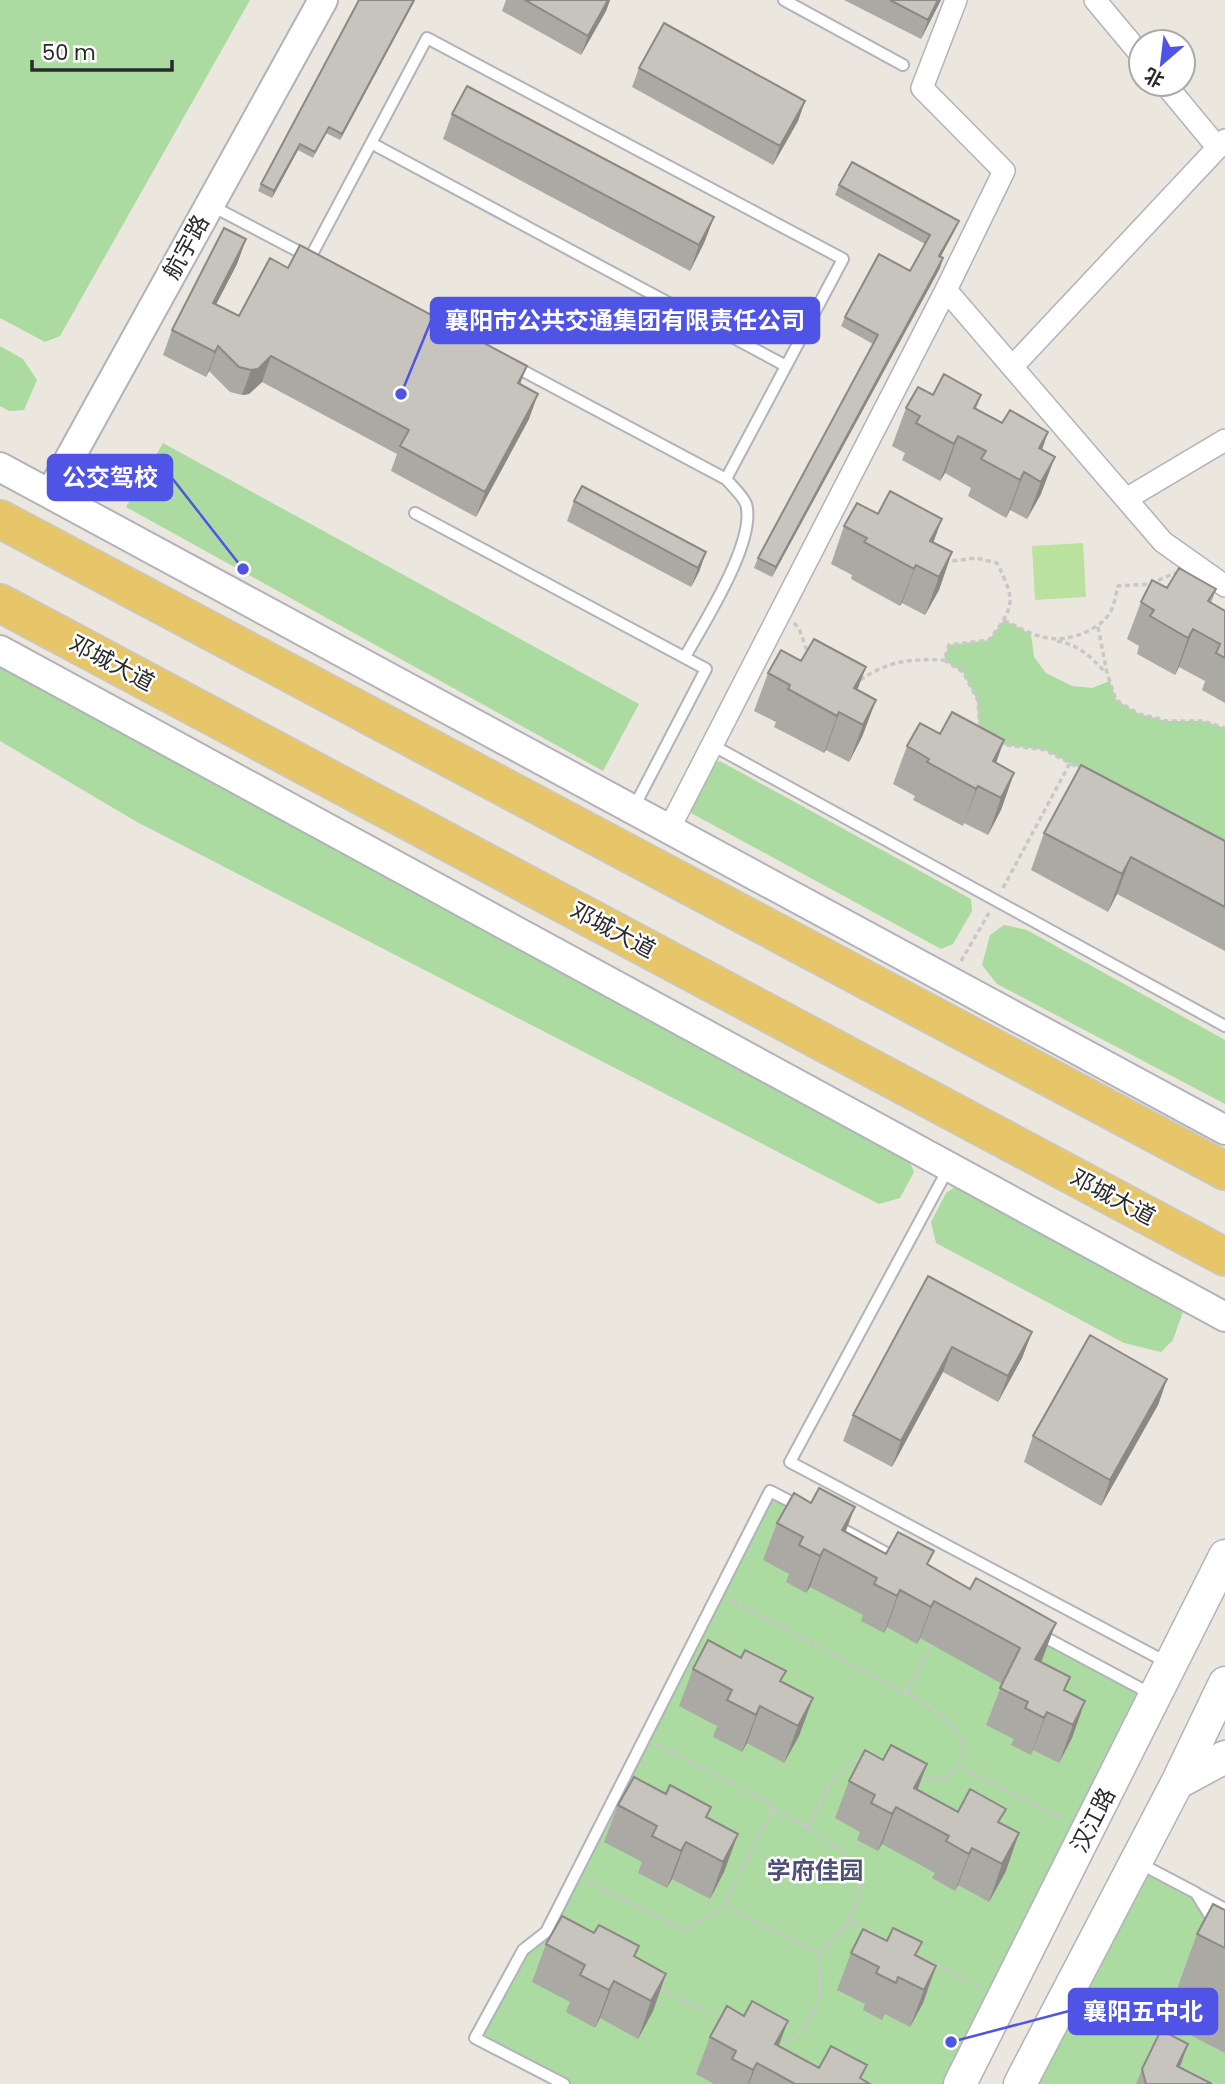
<svg xmlns="http://www.w3.org/2000/svg" width="1225" height="2084" font-family="Poppins,'Noto Sans SC',sans-serif">
  <rect width="100%" height="100%" fill="#ebe7de"/>
  <path fill="#abdba0" d="M0,0H250L60,336L45,342L0,318Z
    M0,346L23,359L37,380L24,410L9,411L0,406Z
    M163,443L639,704L603,771L126,507Z
    M1004,620L1031,634L1034,657L1046,673L1072,686L1092,688L1110,681L1116,700L1139,714L1167,721H1203L1225,728V845L1045,750L980,742L977,700L963,672L944,660L949,645L989,640Z
    M0,650L901,1141L914,1172L900,1198L879,1204L137,822L0,741Z
    M720,761L971,899L972,911L953,944L941,949L691,813L688,803L710,764Z
    M1004,925L1027,930L1225,1040V1104L997,984L982,965L990,935Z
    M968,1178L1184,1309L1173,1340L1161,1352L1124,1343L936,1243L931,1222L946,1193Z
    M770,1491L1155,1696L960,2084H564L475,2038L523,1950L546,1932Z
    M1136,1861L1196,1893L1225,1940V2084H1020Z"/>
  <path fill="#bae19d" d="M1083,543L1086,597L1035,600L1032,546Z"/>
  <g fill="none" stroke-linecap="round" stroke-linejoin="round">
    <defs>
      <path id="service" d="M784,0L903,65
        M371,143L786,366
        M212,206L309,257
        M310,258L427,38L843,259L726,479L512,365
        M415,513L706,669L633,809
        M685,657C703,624 757,541 746,504C743,496 732,486 726,479
        M712,745L1225,1026
        M948,1169L790,1462L1168,1663
        M833,1524L899,1560
        M1037,1633L1153,1695
        M1139,1863L1196,1893L1225,1940
        M1199,1895L1225,1909
        M564,2084L475,2038L523,1950L546,1932L770,1491L801,1507"/>
      <path id="minor" d="M1095,0L1141,55
        M1165,84L1218,148
        M946,290L1004,171L922,88L956,0
        M1012,367L1225,140
        M1126,499L1225,440
        M669,829L946,290L1163,542L1225,586"/>
      <path id="tertiary" d="M0,467L1225,1130
        M50,494L323,0
        M0,650L1225,1317"/>
      <path id="secondary" d="M1177,1783L1225,1757
        M960,2084L1225,1556
        M1020,2084L1177,1783L1225,1683"/>
      <path id="trunk" d="M0,519L1225,1171
        M0,603L1225,1257"/>
    </defs>
    <use href="#service" stroke="#b1b2bc" stroke-width="14"/>
    <use href="#minor" stroke="#b1b2bc" stroke-width="24"/>
    <use href="#tertiary" stroke="#b1b2bc" stroke-width="32"/>
    <use href="#secondary" stroke="#b1b2bc" stroke-width="35"/>
    <use href="#trunk" stroke="#c8c8c8" stroke-width="40"/>
    <path stroke="#c8c8c8" stroke-width="3.5" stroke-dasharray="5 3.5" stroke-linecap="butt" d="M944,562L976,558L997,563C1016,601 1015,606 989,640L949,645L944,660L963,672L978,701L980,731
      M1004,620C1035,636 1054,647 1088,631C1096,627 1105,621 1110,613C1114,606 1116,594 1118,586L1150,584L1175,573
      M794,623L799,628L808,654
      M1098,627L1107,673L1116,700L1139,714L1167,721H1203L1225,728
      M1057,641C1079,645 1090,656 1105,672
      M860,680C891,660 908,659 944,660
      M998,744L1045,750L1083,770
      M1003,888L1070,763
      M961,961L989,913
      M731,1600L923,1703L949,1720L965,1746L958,1766L948,1778L919,1779
      M906,1693L932,1643
      M655,1744L774,1805L724,1906
      M958,1766L1066,1820
      M772,1809C801,1826 867,1851 858,1894C856,1903 852,1912 849,1920
      M806,1828L830,1784L854,1760L862,1761
      M586,1881L685,1930L724,1906L820,1953
      M914,1954L982,1989
      M659,1988L724,2020
      M775,2042H789C823,2012 820,1996 820,1953L849,1920L889,1941
      M1188,2070L1214,2084"/>
    <use href="#service" stroke="#fff" stroke-width="10"/>
    <use href="#minor" stroke="#fff" stroke-width="21"/>
    <use href="#tertiary" stroke="#fff" stroke-width="28"/>
    <use href="#secondary" stroke="#fff" stroke-width="32"/>
    <use href="#trunk" stroke="#e7c66a" stroke-width="37"/>
  </g>
  <path fill="#aaa9a3" d="M415,0L340,140L326,133L313,158L298,150L272,198L258,191L261,184Z
    M506,0H610L606,11L581,55L502,11Z
    M844,0H941L921,39Z
    M639,68L805,101L798,121L773,165L632,87Z
    M452,114L714,217L704,243L690,271L443,139Z
    M839,185L955,230L941,256L940,268L772,577L754,568L758,558L873,344L841,326L845,317L910,271L925,244L835,195Z
    M246,239L237,264L216,304L239,316L288,268L520,384L529,419L476,517L391,471L397,454L262,382L249,394L242,395L230,392L209,371L206,377L163,355L172,330Z
    M933,395H981L976,409L1002,423L1048,432L1042,450L1041,494L1027,519L1010,510L1006,518L968,496L971,488L945,473L940,481L902,460L905,453L892,446L906,408Z
    M574,501L706,552L699,572L691,587L567,521Z
    M844,526L934,542L952,552L939,590L925,615L902,603L900,606L851,579L852,575L831,564Z
    M1167,588L1216,589L1211,603L1225,611V703L1202,690L1205,681L1179,667L1175,675L1137,654L1139,646L1127,639L1141,602Z
    M768,673L857,690L876,700L862,737L849,762L826,750L824,753L774,727L776,722L754,711Z
    M1004,740L996,763L1014,773L1001,810L988,835L964,823L963,826L913,800L915,796L893,784L907,746Z
    M1044,833L1225,841V951L1117,894L1108,912L1031,870Z
    M928,1276L1032,1332L1022,1358L998,1402L943,1372L892,1467L843,1441L853,1415Z
    M1167,1379L1158,1405L1101,1506L1024,1462L1033,1436Z
    M777,1523L846,1532L886,1554L929,1565L1042,1660L1041,1662L1065,1691L1085,1701L1072,1738L1059,1763L1033,1750L1031,1755L1011,1745L1014,1739L986,1725L1002,1684L920,1638L917,1644L887,1627L884,1633L861,1621L863,1615L810,1587L806,1593L786,1582L789,1574L763,1560Z
    M693,1669L782,1682L813,1698L799,1736L784,1763L747,1743L742,1752L713,1737L717,1726L679,1706Z
    M883,1760L927,1764L917,1790L958,1812L1000,1823L1006,1871L989,1902L958,1885L955,1891L932,1878L935,1873L882,1844L878,1851L857,1840L860,1832L835,1818L849,1781Z
    M618,1805L707,1817L738,1834L724,1872L710,1899L672,1879L667,1888L638,1873L642,1862L604,1842Z
    M1225,1910V2053L1165,2022L1197,1934Z
    M546,1944L635,1957L666,1974L653,2011L638,2039L600,2018L595,2028L566,2012L570,2002L532,1982Z
    M851,1953L917,1956L936,1966L923,2003L910,2027L885,2014L882,2020L863,2010L865,2004L837,1990Z
    M710,2037L779,2046L819,2068L862,2079L870,2084H714L696,2074Z
    M1188,2044L1179,2067L1212,2084H1136L1142,2069Z"/>
  <path fill="#8b8984" d="M414,0H415L340,140L342,134Z
    M608,0H610L606,11L581,55L588,36Z
    M938,0H941L921,39L928,20Z
    M805,101L798,121L773,165L780,146Z
    M300,144L298,150L272,198L274,191Z
    M714,217L704,243L690,271L699,245Z
    M959,221L955,230L936,265L939,256Z
    M246,239L237,264L204,328L213,303Z
    M943,258L940,268L772,577L776,567Z
    M218,346L209,371L206,377L215,352Z
    M271,356L262,382L249,394L242,395L251,370Z
    M527,366L517,392L518,383Z
    M538,394L529,419L476,517L485,492Z
    M1048,432L1035,469L1039,448Z
    M958,436L945,473L940,481L954,444Z
    M1055,457L1041,494L1027,519L1041,482Z
    M1024,472L1010,510L1006,518L1020,480Z
    M942,519L928,557L930,541Z
    M706,552L699,572L691,587L698,568Z
    M952,552L939,590L925,615L939,577Z
    M916,565L902,603L900,606L914,569Z
    M1193,629L1179,667L1175,675L1188,638Z
    M866,667L852,704L854,688Z
    M876,700L862,737L849,762L863,725Z
    M839,712L826,750L824,753L837,716Z
    M1004,740L991,777L993,761Z
    M1014,773L1001,810L988,835L1001,798Z
    M978,786L964,823L963,826L976,789Z
    M1131,857L1117,894L1108,912L1122,874Z
    M1032,1332L1022,1358L998,1402L1008,1376Z
    M952,1347L943,1372L892,1467L901,1441Z
    M1167,1379L1158,1405L1101,1506L1110,1480Z
    M855,1507L841,1544L842,1530Z
    M824,1549L810,1587L806,1593L820,1556Z
    M900,1590L887,1627L884,1633L897,1596Z
    M934,1601L920,1638L917,1644L931,1607Z
    M1056,1623L1042,1660L1022,1697L1035,1659Z
    M813,1698L799,1736L784,1763L798,1726Z
    M1085,1701L1072,1738L1059,1763L1073,1725Z
    M760,1706L747,1743L742,1752L756,1715Z
    M1047,1712L1033,1750L1031,1755L1044,1718Z
    M927,1764L913,1802L914,1788Z
    M896,1807L882,1844L878,1851L892,1814Z
    M1019,1833L1006,1871L989,1902L1002,1864Z
    M738,1834L724,1872L710,1899L723,1862Z
    M686,1842L672,1879L667,1888L681,1851Z
    M972,1848L958,1885L955,1891L969,1854Z
    M936,1966L923,2003L910,2027L924,1990Z
    M666,1974L653,2011L638,2039L651,2001Z
    M614,1981L600,2018L595,2028L609,1990Z
    M788,2021L774,2058L775,2044Z
    M1188,2044L1181,2064L1170,2084L1177,2066Z
    M757,2063L749,2084H748L753,2070Z"/>
  <path fill="#c6c4bd" stroke="#8b8984" stroke-width="2" d="M359,0H414L342,134L329,127L315,152L300,144L274,191L261,184Z
    M525,0H608L588,36Z
    M890,0H938L928,20Z
    M664,23L805,101L780,146L639,68Z
    M467,86L714,217L699,245L452,114Z
    M852,162L959,221L939,256L943,258L776,567L758,558L878,335L845,317L879,254L910,271L930,235L839,185Z
    M224,228L246,239L213,303L239,316L270,258L288,268L300,245L527,366L518,383L538,394L485,492L400,446L409,430L271,356L258,369L251,370L239,367L218,346L215,352L172,330Z
    M944,374L981,395L974,408L1002,423L1010,410L1048,432L1039,448L1055,457L1041,482L1024,472L1020,480L981,459L986,451L958,436L954,444L916,423L920,416L906,408L918,387L933,395Z
    M582,486L706,552L698,568L574,501Z
    M890,491L942,519L930,541L952,552L939,577L916,565L914,569L864,542L867,538L844,526L857,503L878,514Z
    M1179,568L1216,589L1208,601L1225,611V658L1216,653L1220,644L1193,629L1188,638L1150,616L1154,610L1141,602L1152,580L1167,588Z
    M814,639L866,667L854,688L876,700L863,725L839,712L837,716L788,689L790,685L768,673L781,650L801,661Z
    M952,712L1004,740L993,761L1014,773L1001,798L978,786L976,789L927,762L929,759L907,746L920,723L940,734Z
    M1081,765L1225,841V907L1131,857L1122,874L1044,833Z
    M928,1276L1032,1332L1008,1376L952,1347L901,1441L853,1415Z
    M1090,1335L1167,1379L1110,1480L1033,1436Z
    M819,1488L855,1507L842,1530L886,1554L898,1532L934,1551L927,1564L970,1589L976,1578L1056,1623L1035,1659L1070,1677L1064,1690L1085,1701L1073,1725L1047,1712L1044,1718L1025,1708L1028,1702L1000,1688L1020,1648L934,1601L931,1607L900,1590L897,1596L874,1584L877,1578L824,1549L820,1556L799,1545L803,1537L777,1523L794,1493L811,1503Z
    M708,1640L741,1658L745,1650L786,1671L780,1681L813,1698L798,1726L760,1706L756,1715L727,1700L732,1690L693,1669Z
    M891,1745L927,1764L914,1788L958,1812L970,1789L1006,1809L998,1822L1019,1833L1002,1864L972,1848L969,1854L946,1841L949,1836L896,1807L892,1814L871,1803L875,1795L849,1781L865,1750L883,1760Z
    M634,1777L666,1794L670,1785L711,1807L706,1817L738,1834L723,1862L686,1842L681,1851L652,1836L657,1826L618,1805Z
    M1213,1904L1225,1910V1948L1197,1934Z
    M562,1916L594,1933L599,1925L639,1946L634,1956L666,1974L651,2001L614,1981L609,1990L580,1975L585,1965L546,1944Z
    M893,1928L922,1942L915,1955L936,1966L924,1990L898,1977L896,1983L876,1973L879,1967L851,1953L863,1929L887,1941Z
    M752,2001L788,2021L775,2044L819,2068L831,2046L867,2065L860,2078L870,2084H795L757,2063L753,2070L732,2059L736,2051L710,2037L727,2006L744,2016Z
    M1161,2030L1188,2044L1177,2066L1212,2084H1146L1142,2069Z"/>
  <g text-anchor="middle" stroke-width="5" stroke-linejoin="round" paint-order="stroke">
    <g font-size="23" fill="#2a2a2a" stroke="#fff">
      <text transform="translate(186 247) rotate(-61)" y="8">航宇路</text>
      <text transform="translate(112 663) rotate(28)" y="8">邓城大道</text>
      <text transform="translate(613 930) rotate(28)" y="8">邓城大道</text>
      <text transform="translate(1113 1197) rotate(28)" y="8">邓城大道</text>
      <text transform="translate(1093 1820) rotate(-63)" y="8">汉江路</text>
    </g>
    <g font-size="24" font-weight="bold" fill="#4f5076" stroke="#fff">
      <text x="815" y="1879">学府佳园</text>
    </g>
  </g>
  <path fill="none" stroke="#4f54e6" stroke-width="2.5" d="M401 394L431 321M243 569L172 478M951 2042L1069 2011"/>
  <g fill="#4f54e6" stroke="#fff" stroke-width="2.5">
    <circle cx="401" cy="394" r="7"/>
    <circle cx="243" cy="569" r="7"/>
    <circle cx="951" cy="2042" r="7"/>
  </g>
  <g fill="#4f54e6" stroke="#4f54e6" stroke-width="2.5">
    <rect x="431" y="298" width="388" height="45" rx="7"/>
    <rect x="48" y="455" width="124" height="45" rx="7"/>
    <rect x="1069" y="1989" width="148" height="45" rx="7"/>
  </g>
  <g font-size="24" text-anchor="middle" font-weight="bold" fill="#fff">
    <text x="625" y="329">襄阳市公共交通集团有限责任公司</text>
    <text x="110" y="486">公交驾校</text>
    <text x="1143" y="2020">襄阳五中北</text>
  </g>
  <g transform="translate(1162 63) rotate(208)"><circle r="33" fill="#ffffff" stroke="#aaaaaa" stroke-width="2"/>
  <path d="M0-5L12 26L0 18L-12 26Z" fill="#4f54e6"/>
  <text y="-10" font-size="19" font-weight="bold" text-anchor="middle" fill="#2a2a2a">北</text>
  </g>
  <path d="M32 60v10h140v-10" fill="none" stroke="#2a2a2a" stroke-width="3.5"/>
  <text x="42" y="60" font-size="21" fill="#2a2a2a" stroke="#ffffff" stroke-width="5" paint-order="stroke">50 m</text>
</svg>
